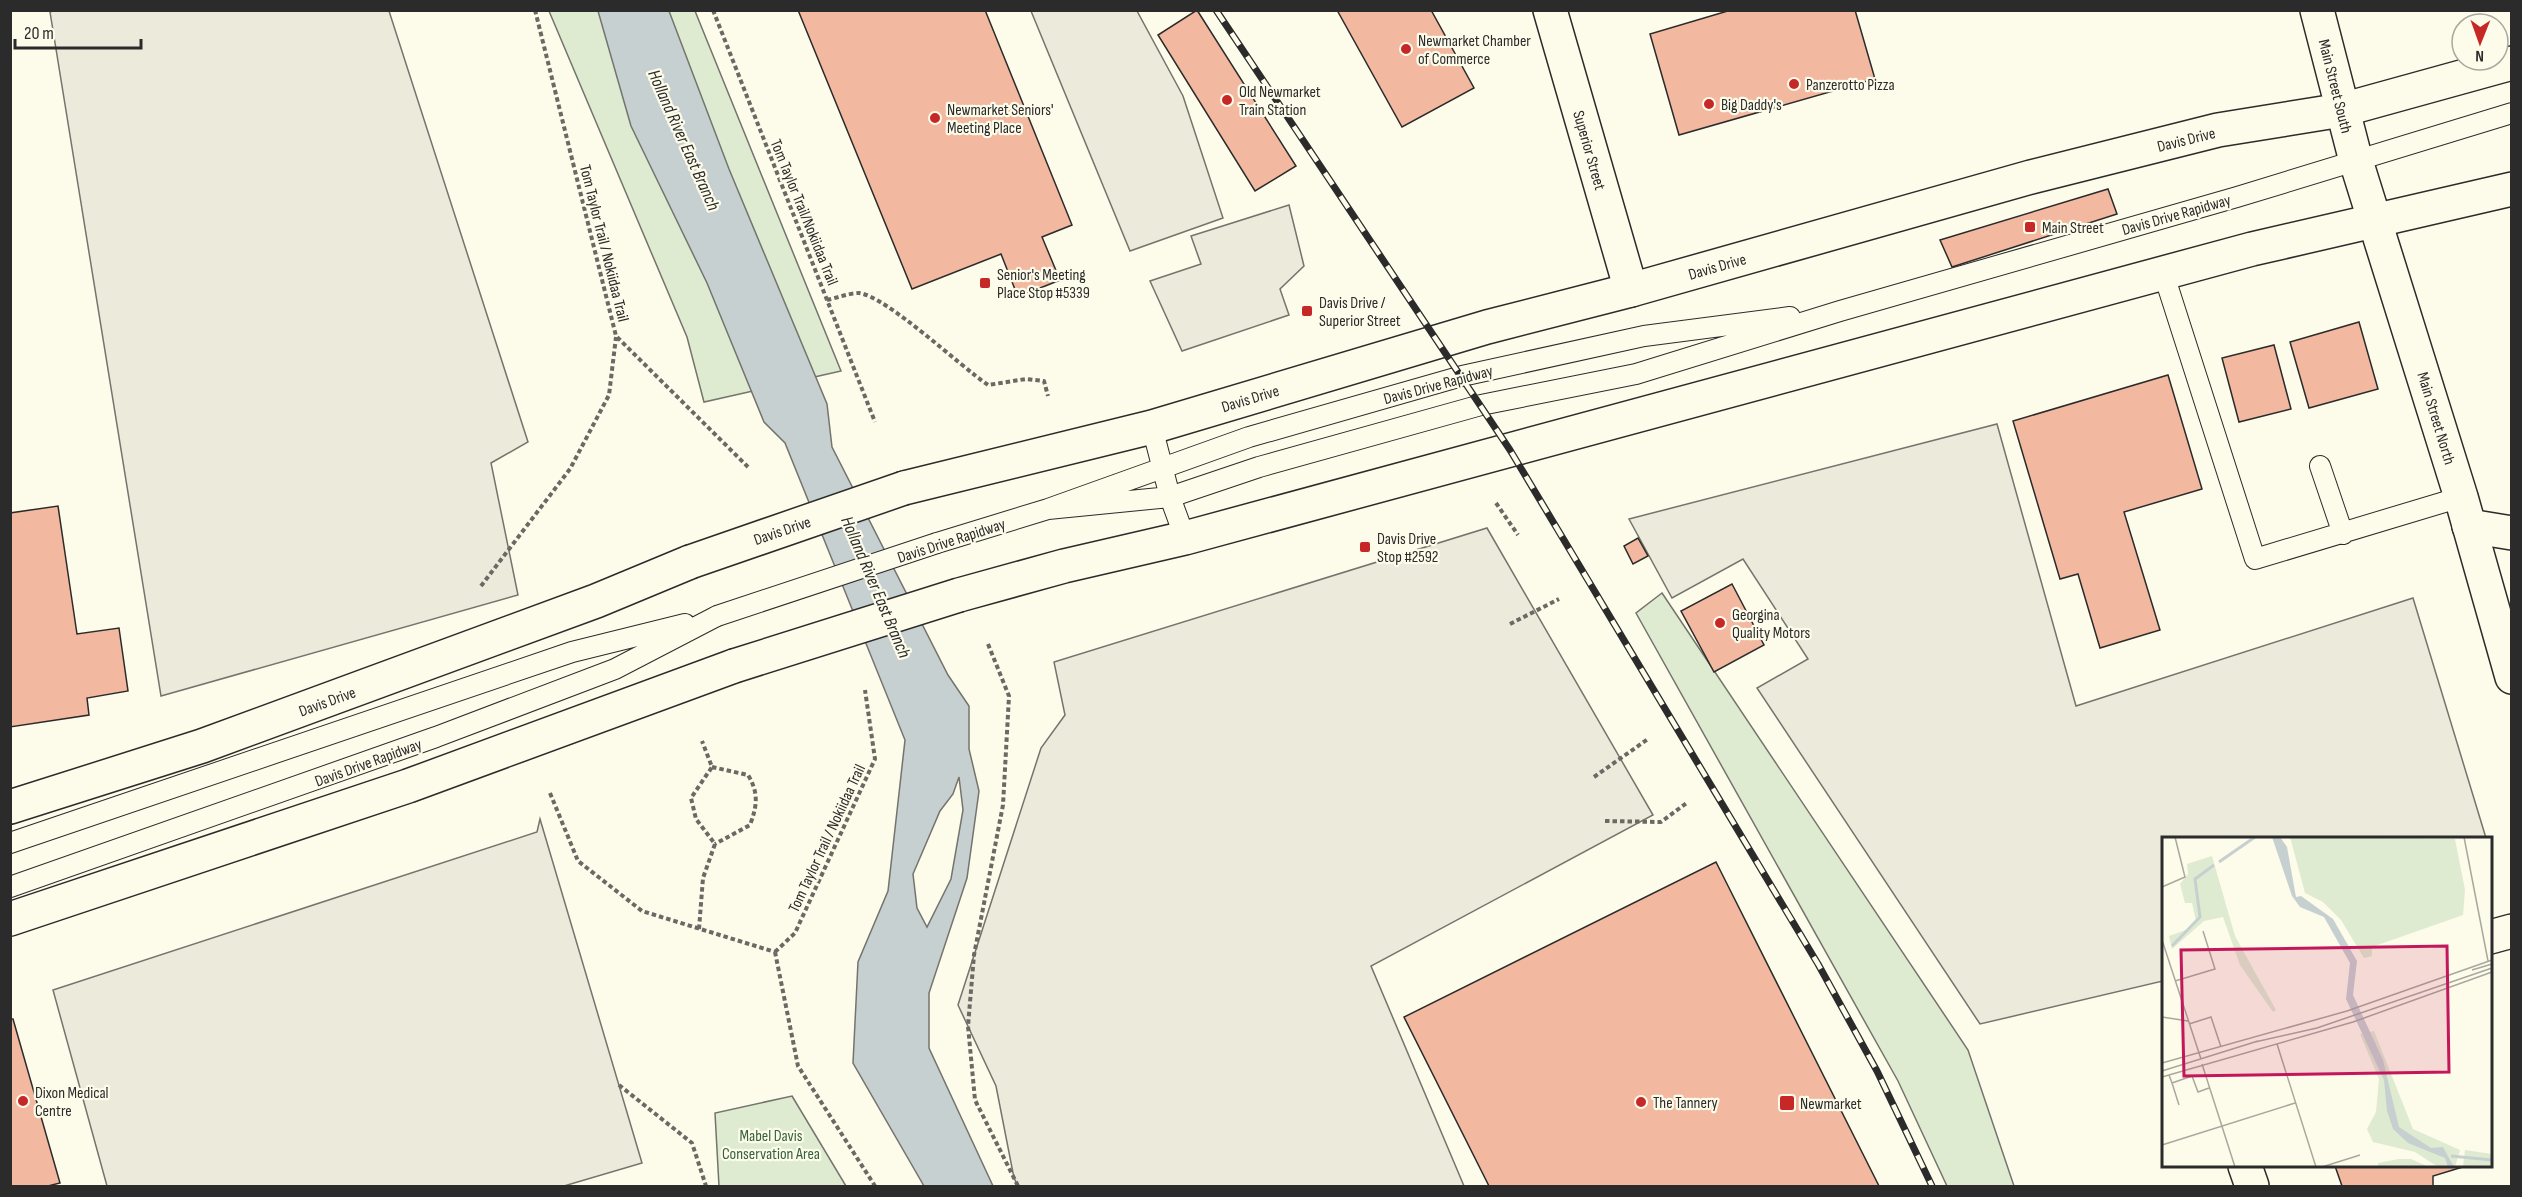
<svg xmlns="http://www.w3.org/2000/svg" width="2522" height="1197" font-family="'Sofia Sans Condensed',sans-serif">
  <rect width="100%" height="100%" fill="#fdfbea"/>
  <path fill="#deebd1" stroke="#74746e" stroke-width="1.5" d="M549,11H695L841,371L704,402L687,337Z
    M1662,593L1968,1050L2014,1186H1947L1898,1081L1636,613Z
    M792,1096L846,1186H719L715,1113Z"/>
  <path fill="#eceadb" stroke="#74746e" stroke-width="1.5" d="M55,10L389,11L528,442L491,463L518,595L161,696L50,12Z
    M1031,11H1137L1183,96L1223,218L1130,251Z
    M1289,205L1304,266L1280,289L1289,315L1182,351L1150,281L1201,264L1191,236Z
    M1997,424L2076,706L2413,598L2486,838H2164L2163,981L1980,1024L1757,688L1808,659L1743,559L1672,598L1629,519Z
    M1487,528L1653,815L1371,966L1464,1186H1018L1014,1178L996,1086L958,1005L1041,748L1065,715L1054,662Z
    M540,819L642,1163L564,1186H107L53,990L537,832Z"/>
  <path fill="#c7d0d0" stroke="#74746e" stroke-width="1.5" fill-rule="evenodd" d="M598,11H669L729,169L827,404L832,447L948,675L969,706V749L979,791L967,878L929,993V1048L993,1186H924L853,1063L858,962L888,891L905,740L785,443L764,422L707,283L631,126ZM959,777L963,810L951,879L927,927L917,908L913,874L940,811L953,794Z"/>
  <path fill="#f2b8a0" stroke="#2b2b2b" stroke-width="1.5" d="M798,10H985L1072,225L1042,237L1060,280L1018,297L1001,254L912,289Z
    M1197,10L1296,166L1255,191L1158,35Z
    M1337,10H1431L1474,88L1402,127Z
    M1731,10H1855L1875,79L1679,135L1650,34Z
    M2108,189L2117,214L1952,267L1940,240Z
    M2359,322L2378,389L2309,408L2290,342Z
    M2274,345L2291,409L2239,422L2222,358Z
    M2168,375L2202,489L2124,512L2160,630L2100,648L2078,574L2060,579L2013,421Z
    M58,506L77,634L119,628L128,691L87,698L89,715L10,727V513Z
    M1638,538L1648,556L1633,564L1624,546Z
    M1732,584L1764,645L1714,672L1681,611Z
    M1716,862L1879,1186H1489L1404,1017Z
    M10,1019H13L60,1183L48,1186H10Z
    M2335,1166H2466L2433,1176V1186H2342Z"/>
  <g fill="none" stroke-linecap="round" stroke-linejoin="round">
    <defs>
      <path id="lane" d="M2164,275L2255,559L2461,497
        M1152,427L1170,497L1185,538
        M2320,466L2343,534
        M1048,509L1170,497L1259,467L1481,405L1636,374L1840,311L2237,197L2512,113
        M937,543L1048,509L1249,437L1462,376L1644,336L1790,317
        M10,843L572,652L685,624
        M10,887L436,737L615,669L717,616"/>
      <path id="street" d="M1550,10L1631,290
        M2469,526L2512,533
        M2490,937L2512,931
        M2245,1166L2252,1186"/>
      <path id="secondary" d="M2317,10L2356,161L2461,497L2512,677"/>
      <path id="primary" d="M904,488L1152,427L1487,327L1631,290L2031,177L2218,130L2342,110L2512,63
        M959,595L1064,566L1185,538L2252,249L2512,189
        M10,807L202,746L596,601L690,562
        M10,919L408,786L734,666"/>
    </defs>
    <use href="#lane" stroke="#2b2b2b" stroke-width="22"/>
    <use href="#street" stroke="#2b2b2b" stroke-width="36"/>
    <use href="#secondary" stroke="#2b2b2b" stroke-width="36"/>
    <use href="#primary" stroke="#2b2b2b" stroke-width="36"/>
    <path stroke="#6a6964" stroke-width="4" stroke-dasharray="4.5 3" stroke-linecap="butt" d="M535,10L616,336L748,467
      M713,10L875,422
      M827,300C836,298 850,293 859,293C886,296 960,366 988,385L1026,379L1044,381L1048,396
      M1496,503L1518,535
      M481,586L570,469L609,395L616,337
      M1510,624L1559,599
      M988,644L1009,696L1003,805L974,955L968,1026L975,1100L1018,1186
      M712,767L748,775C759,793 757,806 750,825L715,844
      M1594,777L1648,739
      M550,793L578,861L642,911L775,952
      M1605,821L1661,822L1688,802
      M699,929L703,878L715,844L696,819L691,798L712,767L702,741
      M775,952L795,933L875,759L865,690
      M775,952L798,1066L875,1186
      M619,1085L692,1143L706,1186"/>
    <use href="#lane" stroke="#fdfbea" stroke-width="20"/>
    <use href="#street" stroke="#fdfbea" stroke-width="33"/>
    <use href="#secondary" stroke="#fdfbea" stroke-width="33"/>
    <use href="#primary" stroke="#fdfbea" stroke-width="33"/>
    <defs>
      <path id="rail" d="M1216,10L1510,450L1818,964L1877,1071L1932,1186"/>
    </defs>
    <use href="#rail" stroke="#2b2b2b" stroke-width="7"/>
    <use href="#rail" stroke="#fdfbea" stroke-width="4.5" stroke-dasharray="14" stroke-linecap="butt"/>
    <defs>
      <path id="lane-bridge" d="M717,616L937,543"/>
      <path id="primary-bridge" d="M690,562L904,488
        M734,666L959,595"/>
    </defs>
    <use href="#lane-bridge" stroke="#2b2b2b" stroke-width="22" stroke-linecap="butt"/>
    <use href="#primary-bridge" stroke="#2b2b2b" stroke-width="36" stroke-linecap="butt"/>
    <use href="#lane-bridge" stroke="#fdfbea" stroke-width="20"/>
    <use href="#primary-bridge" stroke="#fdfbea" stroke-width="33"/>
  </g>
  <g fill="#c62828" stroke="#fdfbea" stroke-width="2">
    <circle cx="1406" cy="49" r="6"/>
    <circle cx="1794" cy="84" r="6"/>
    <circle cx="1227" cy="100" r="6"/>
    <circle cx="1709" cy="104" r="6"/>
    <circle cx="935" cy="118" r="6"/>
    <rect x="2024" y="221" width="12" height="12" rx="3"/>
    <rect x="979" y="277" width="12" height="12" rx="3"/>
    <rect x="1301" y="305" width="12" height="12" rx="3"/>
    <rect x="1359" y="541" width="12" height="12" rx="3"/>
    <circle cx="1720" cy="623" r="6"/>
    <circle cx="23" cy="1101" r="6"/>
    <circle cx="1641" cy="1102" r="6"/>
    <rect x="1779" y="1095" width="16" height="16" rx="3"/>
  </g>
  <g text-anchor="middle" stroke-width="4.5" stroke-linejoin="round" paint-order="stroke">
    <g font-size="16" fill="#2b2b2b" stroke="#fdfbea" text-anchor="start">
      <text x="1418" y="46">Newmarket Chamber<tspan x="1418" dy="18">of Commerce</tspan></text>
      <text x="1806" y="90">Panzerotto Pizza</text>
      <text x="1239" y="97">Old Newmarket<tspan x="1239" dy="18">Train Station</tspan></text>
      <text x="1721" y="110">Big Daddy's</text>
      <text x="947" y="115">Newmarket Seniors'<tspan x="947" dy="18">Meeting Place</tspan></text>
      <text x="2042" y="233">Main Street</text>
      <text x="997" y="280">Senior's Meeting<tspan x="997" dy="18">Place Stop #5339</tspan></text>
      <text x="1319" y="308">Davis Drive /<tspan x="1319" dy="18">Superior Street</tspan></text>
      <text x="1377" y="544">Davis Drive<tspan x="1377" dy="18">Stop #2592</tspan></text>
      <text x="1732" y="620">Georgina<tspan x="1732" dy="18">Quality Motors</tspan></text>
      <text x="35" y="1098">Dixon Medical<tspan x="35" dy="18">Centre</tspan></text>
      <text x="1653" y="1108">The Tannery</text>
      <text x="1800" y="1109">Newmarket</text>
    </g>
    <g font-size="16" fill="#2b2b2b" stroke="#fdfbea">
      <text transform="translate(2336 86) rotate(76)" y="6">Main Street South</text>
      <text transform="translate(2186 139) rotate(-14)" y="6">Davis Drive</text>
      <text transform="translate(1590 150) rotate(74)" y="6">Superior Street</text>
      <text transform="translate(805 212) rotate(68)" y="6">Tom Taylor Trail/Nokiidaa Trail</text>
      <text transform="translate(2176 214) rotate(-16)" y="6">Davis Drive Rapidway</text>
      <text transform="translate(605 243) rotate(76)" y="6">Tom Taylor Trail / Nokiidaa Trail</text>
      <text transform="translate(1717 266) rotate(-16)" y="6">Davis Drive</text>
      <text transform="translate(1438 384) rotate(-15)" y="6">Davis Drive Rapidway</text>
      <text transform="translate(1250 398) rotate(-17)" y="6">Davis Drive</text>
      <text transform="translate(2437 418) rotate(73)" y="6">Main Street North</text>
      <text transform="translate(782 530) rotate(-19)" y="6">Davis Drive</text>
      <text transform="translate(951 540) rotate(-18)" y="6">Davis Drive Rapidway</text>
      <text transform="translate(327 701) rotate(-20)" y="6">Davis Drive</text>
      <text transform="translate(368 762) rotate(-20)" y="6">Davis Drive Rapidway</text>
      <text transform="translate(826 838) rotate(-65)" y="6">Tom Taylor Trail / Nokiidaa Trail</text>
    </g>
    <g font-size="16" fill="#34623c" stroke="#fdfbea">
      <text x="771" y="1141">Mabel Davis<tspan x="771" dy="18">Conservation Area</tspan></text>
    </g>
    <g font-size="18" font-style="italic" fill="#2b2b2b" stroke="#fdfbea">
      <text transform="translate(684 140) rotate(66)" y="6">Holland River East Branch</text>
      <text transform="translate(876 587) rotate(67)" y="6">Holland River East Branch</text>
    </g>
  </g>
  <g transform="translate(2162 837)">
    <rect width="330" height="330" fill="#fdfbea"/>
    <path d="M128,0L293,2L303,53L301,78L210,110V119L202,121L179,83L161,65L143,56ZM50,19L73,99L114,173L111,175L78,128L61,80L42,84L10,112L7,99L29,91L34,84L30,66H23L18,47L26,37L25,27ZM212,194L251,292L298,313L293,330H276L253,315L211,305L205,292L214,275L217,242L198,197ZM303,313L330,317V330H301ZM237,322H249L267,330H217L216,326Z" fill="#deebd1"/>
    <path d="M110,0H118L125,10L134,60L139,59L171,82L195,124L191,158L221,223L237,290L269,311L281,310L292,330H286L283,321L246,306L231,292L225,274L222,243L184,162L188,126L162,80L138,70L130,59Z" fill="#c7d0d0"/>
    <path fill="none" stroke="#c7d0d0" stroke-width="3" d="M57,25L93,0M10,109L38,80L33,42L52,28M289,319L330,323"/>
    <path fill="none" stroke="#a9a89e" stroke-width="1.5" d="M302,0L326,124M0,50L23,40L13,0M0,103L39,222M310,133L330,127M13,144L53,132L41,94M0,180L26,184M27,187L49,180L59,210M93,205L155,191L330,131M115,207L154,330M0,226L185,174L330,123M40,227L73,330M0,234L96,204M7,238L10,246L30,239L36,255L47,251M0,240L191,185L330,135M10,246L17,268M0,308L133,266M160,330L198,318"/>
    <path fill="#c2185b" fill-opacity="0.15" stroke="#c2185b" stroke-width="3" d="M285,109L287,235L22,239L19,113Z"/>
    <rect width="330" height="330" fill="none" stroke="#2b2b2b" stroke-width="3"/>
  </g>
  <rect width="2522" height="1197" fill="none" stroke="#2b2b2b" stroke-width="24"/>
  <g transform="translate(2480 42) rotate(181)"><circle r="28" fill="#fdfbea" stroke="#a9a89e" stroke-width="1.5"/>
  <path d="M0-4.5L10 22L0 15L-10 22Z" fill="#c62828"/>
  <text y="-9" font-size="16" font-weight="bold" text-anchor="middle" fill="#2b2b2b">N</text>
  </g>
  <path d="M15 39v9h126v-9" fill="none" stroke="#2b2b2b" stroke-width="3"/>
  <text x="24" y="39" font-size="18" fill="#2b2b2b" stroke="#fdfbea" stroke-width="4.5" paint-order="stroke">20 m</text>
</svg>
